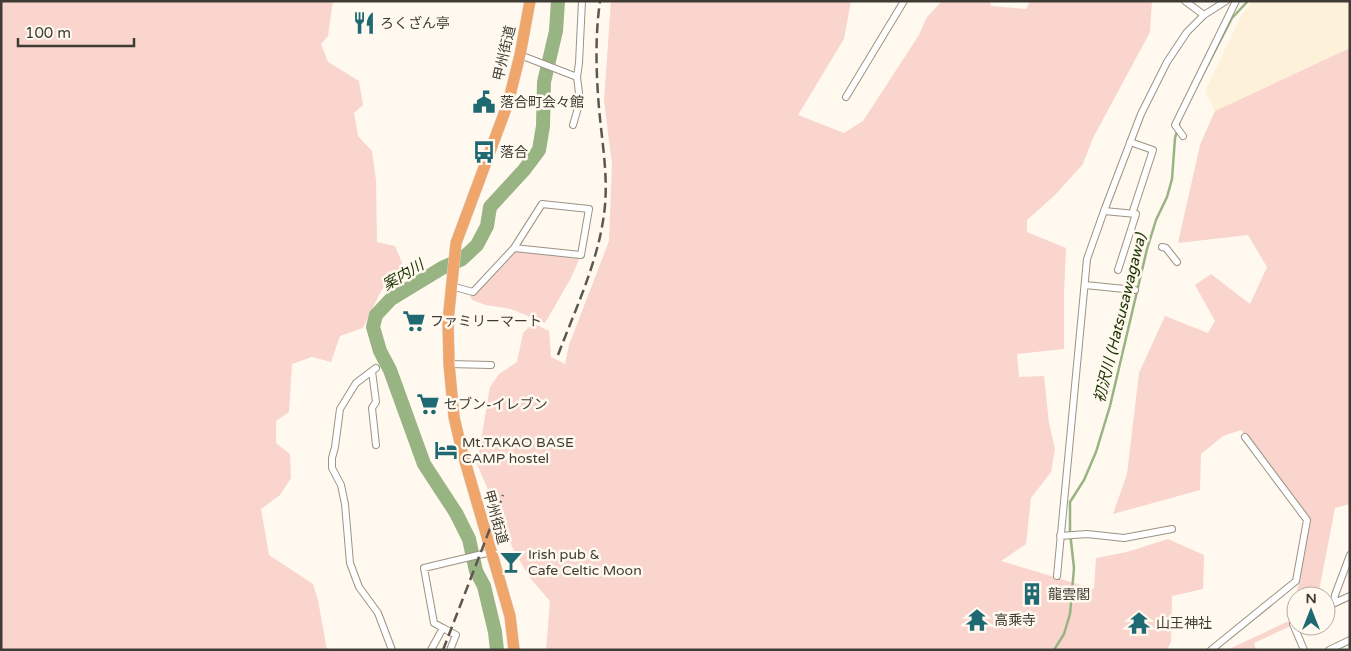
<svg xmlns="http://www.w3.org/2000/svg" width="1351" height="651" font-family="'Varela Round','Noto Sans JP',sans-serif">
  <rect width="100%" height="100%" fill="#fff9ef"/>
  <path fill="#fef1d9" d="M1253,1H1350V48L1215,111L1205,91L1242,14Z"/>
  <path fill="#f9d5cd" d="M1,1H333L328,36L321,44L328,62L359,81L363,105L354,113L358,136L372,151L376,180L377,242L395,246L403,265L381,291L363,328L340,336L331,362L312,357L292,364L289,412L276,421V443L290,454L291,478L280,495L261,509L269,555L313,584L318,600L327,650H1Z
    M611,1H851L844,39L798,115L844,133L863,121L919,35L927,17L942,1H990L991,6L1026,9L1030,1H1152L1150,32L1093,138L1083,164L1055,195L1027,220V232L1066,248L1064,294V349L1017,354L1019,377L1044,376L1049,423L1055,449L1051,472L1031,498L1026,544L1001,561L1094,589L1096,558L1127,552L1168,539L1204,555L1203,589L1172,596L1171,642L1167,650H546L550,601L530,578L514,551L477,464L490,387L499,374L517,362L523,333L533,323L549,331L551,357L565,364L569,345L609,241L612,164L604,101Z
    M1350,48V504L1335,508L1318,596H1304L1297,591L1309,519L1241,430L1223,436L1201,454L1200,490L1113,514L1127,474L1139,373L1165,316L1208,333L1215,321L1195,285L1211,274L1250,304L1267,267L1248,235L1178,243L1200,145L1215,111Z
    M514,248L581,255L571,278L545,323L511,309L486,305L472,300L468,291L473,292Z
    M1291,620L1293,625L1254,643L1256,650H1227Z"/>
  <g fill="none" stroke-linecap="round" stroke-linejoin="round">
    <path stroke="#98b482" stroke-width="2.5" d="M1200,80L1232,18L1248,1
      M1054,650L1064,634L1070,614L1074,568L1070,532V502L1084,480L1096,452L1110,406L1147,249L1156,220L1167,197L1172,179L1175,138L1180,121"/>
    <path stroke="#98b482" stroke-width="14" d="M497,650L495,632L484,586L476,571L469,539L456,513L424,464L390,370L380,351L373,327L376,315L391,299L442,268L462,259L477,245L487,226L490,207L524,170L539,150L543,126L544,82L556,31L558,1"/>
    <defs>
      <path id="street" d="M1185,1L1204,15
        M520,55L577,77L580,101L573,125
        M577,77L579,63L582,1
        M846,97L904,1
        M1183,136L1175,125L1236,1
        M1130,142L1153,150L1132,214
        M1104,211L1136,214L1118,270
        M1162,247L1166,248L1177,262
        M1085,285L1135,290
        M451,286L473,292L514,248L542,204L589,209L581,255L514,248
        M449,364L491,365
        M372,371L356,383L340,409L335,447L332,458V468L341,485L345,504L350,563L359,587L378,613L392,650
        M376,445L372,408L376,402L372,371L376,368
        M1060,536L1087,534L1124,538L1172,529
        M1057,576L1087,259L1104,211L1141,114L1167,62L1187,32L1204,15L1226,1
        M1334,603L1335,595L1350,555
        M1326,607L1350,596
        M1296,622L1293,624L1304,650
        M443,628L434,623L424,568L491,552
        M431,650L443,628L456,635L450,650
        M1211,650L1296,581L1307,520L1245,437
        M1329,650L1350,640"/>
      <path id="highway" d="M514,650L510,616L462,451L454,417L449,364L448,321L456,243L508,103L520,55L530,1"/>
    </defs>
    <use href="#street" stroke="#9c9384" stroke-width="8"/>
    <use href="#highway" stroke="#d9d8d7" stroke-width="12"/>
    <use href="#street" stroke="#fff" stroke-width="6"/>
    <use href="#highway" stroke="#f0a56b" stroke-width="11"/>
    <path stroke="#5c5851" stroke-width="2.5" stroke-dasharray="10 5" stroke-linecap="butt" d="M558,355C575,310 598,262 604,214C609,179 602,143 599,108C596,72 595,37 600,1
      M443,650L503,495"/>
  </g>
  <defs>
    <symbol id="restaurant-bare" viewBox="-9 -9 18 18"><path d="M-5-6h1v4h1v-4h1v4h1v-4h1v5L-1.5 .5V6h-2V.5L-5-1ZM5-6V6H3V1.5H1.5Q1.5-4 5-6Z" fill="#1e6972" stroke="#fff9ef" stroke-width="2.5" paint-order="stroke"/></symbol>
    <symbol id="civic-bare" viewBox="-9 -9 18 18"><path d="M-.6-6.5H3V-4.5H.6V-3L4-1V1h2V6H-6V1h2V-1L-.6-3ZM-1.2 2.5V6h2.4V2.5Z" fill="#1e6972" stroke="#fff9ef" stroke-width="2.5" paint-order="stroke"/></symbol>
    <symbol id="bus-bare" viewBox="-9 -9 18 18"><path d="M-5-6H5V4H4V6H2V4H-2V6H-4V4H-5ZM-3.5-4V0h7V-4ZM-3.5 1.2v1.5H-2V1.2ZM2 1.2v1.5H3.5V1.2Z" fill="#1e6972" stroke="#fff9ef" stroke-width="2.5" paint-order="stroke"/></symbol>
    <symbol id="supermarket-bare" viewBox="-9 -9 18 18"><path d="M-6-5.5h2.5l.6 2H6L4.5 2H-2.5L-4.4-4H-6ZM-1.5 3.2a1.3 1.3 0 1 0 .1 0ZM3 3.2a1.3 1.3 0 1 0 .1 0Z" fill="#1e6972" stroke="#fff9ef" stroke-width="2.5" paint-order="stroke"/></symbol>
    <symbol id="hotel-bare" viewBox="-9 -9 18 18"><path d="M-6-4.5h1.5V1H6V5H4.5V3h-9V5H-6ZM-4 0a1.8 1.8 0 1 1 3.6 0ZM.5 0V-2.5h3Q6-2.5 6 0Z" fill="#1e6972" stroke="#fff9ef" stroke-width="2.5" paint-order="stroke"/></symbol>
    <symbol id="bar-bare" viewBox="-9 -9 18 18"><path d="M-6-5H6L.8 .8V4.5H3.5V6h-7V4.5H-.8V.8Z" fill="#1e6972" stroke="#fff9ef" stroke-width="2.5" paint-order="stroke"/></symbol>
    <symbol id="building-bare" viewBox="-9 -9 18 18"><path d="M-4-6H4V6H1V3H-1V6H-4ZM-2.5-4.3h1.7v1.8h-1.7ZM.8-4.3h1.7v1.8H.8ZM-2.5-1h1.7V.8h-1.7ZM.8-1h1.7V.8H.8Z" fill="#1e6972" stroke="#fff9ef" stroke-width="2.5" paint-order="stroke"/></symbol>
    <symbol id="temple-bare" viewBox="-9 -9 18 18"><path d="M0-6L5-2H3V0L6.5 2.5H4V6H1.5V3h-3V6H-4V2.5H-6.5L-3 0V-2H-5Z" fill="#1e6972" stroke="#fff9ef" stroke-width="2.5" paint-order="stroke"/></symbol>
  </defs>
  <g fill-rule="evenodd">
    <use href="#restaurant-bare" x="348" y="7" width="32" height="32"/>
    <use href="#civic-bare" x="468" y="86" width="32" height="32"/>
    <use href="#bus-bare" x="468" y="136" width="32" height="32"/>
    <use href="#supermarket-bare" x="398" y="305" width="32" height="32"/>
    <use href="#supermarket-bare" x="412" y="388" width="32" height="32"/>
    <use href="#hotel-bare" x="430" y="434" width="32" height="32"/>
    <use href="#bar-bare" x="495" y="546" width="32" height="32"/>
    <use href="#building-bare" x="1016" y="578" width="32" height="32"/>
    <use href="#temple-bare" x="961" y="604" width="32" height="32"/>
    <use href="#temple-bare" x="1123" y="607" width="32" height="32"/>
  </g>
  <g text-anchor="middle" stroke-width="5" stroke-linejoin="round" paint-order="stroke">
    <g font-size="14" fill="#3f3c35" stroke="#fff9ef" text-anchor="start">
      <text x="380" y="28">ろくざん亭</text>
      <text x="500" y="107">落合町会々館</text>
      <text x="500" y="157">落合</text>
      <text x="430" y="326">ファミリーマート</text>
      <text x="444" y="409">セブン-イレブン</text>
      <text x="462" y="447">Mt.TAKAO BASE<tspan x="462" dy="16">CAMP hostel</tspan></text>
      <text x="528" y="559">Irish pub &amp;<tspan x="528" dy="16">Cafe Celtic Moon</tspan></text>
      <text x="1048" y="599">龍雲閣</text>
      <text x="994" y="625">高乘寺</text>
      <text x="1156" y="628">山王神社</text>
    </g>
    <g font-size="14" fill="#3f3c35" stroke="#fff9ef">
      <text transform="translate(504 53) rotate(-77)" y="5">甲州街道</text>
      <text transform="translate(496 517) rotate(74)" y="5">甲州街道</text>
    </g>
    <g font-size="15" font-style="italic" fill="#1c3500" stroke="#fff9ef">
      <text transform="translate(403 275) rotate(-31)" y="5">案内川</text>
      <text transform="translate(1120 318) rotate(-76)" y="5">初沢川 (Hatsusawagawa)</text>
    </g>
  </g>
  <rect width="1351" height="651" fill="none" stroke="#3f3c35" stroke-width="5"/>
  <g transform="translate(1311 611)"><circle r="24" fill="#fff9ef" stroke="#b2ada5"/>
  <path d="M0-4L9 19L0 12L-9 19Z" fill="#1e6972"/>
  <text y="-8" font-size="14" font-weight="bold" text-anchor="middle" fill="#3f3c35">N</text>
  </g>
  <path d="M18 38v8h116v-8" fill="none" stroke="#3f3c35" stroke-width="2.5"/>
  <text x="25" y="38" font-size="15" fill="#3f3c35" stroke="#fff9ef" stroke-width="4" paint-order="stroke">100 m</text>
</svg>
